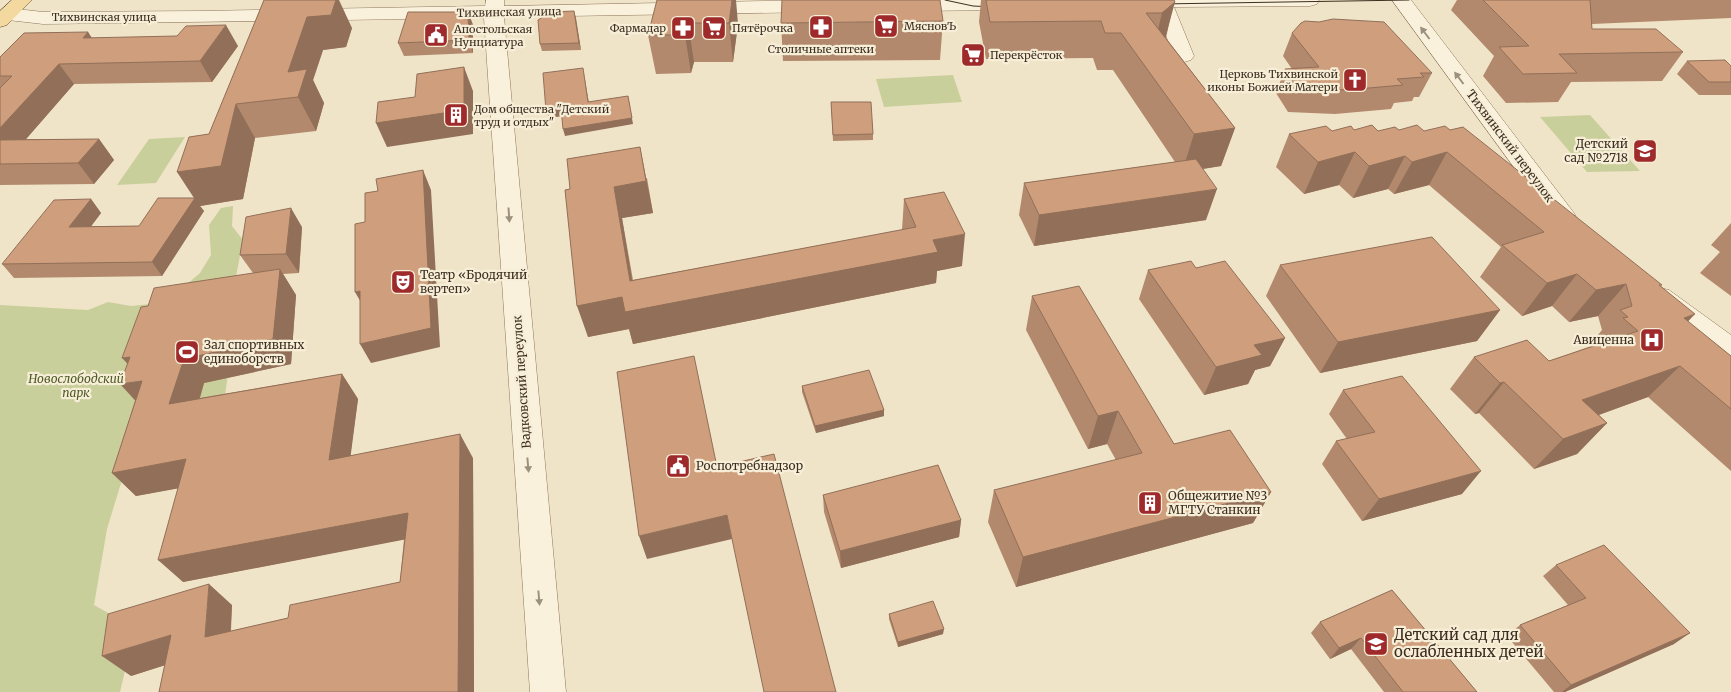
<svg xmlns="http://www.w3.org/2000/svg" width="1731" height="692" font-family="Merriweather,serif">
  <rect width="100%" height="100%" fill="#f0e4c8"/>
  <path fill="#c9cf9b" d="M953,75L962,102L884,107L876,79Z
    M1590,115L1640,171L1587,172L1540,117Z
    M185,137L156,183L117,185L149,139Z
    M233,206L232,226L243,240L234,287L238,307L222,415L133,444L107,529L94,605L135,628L120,692H0V305L88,310L108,302L131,306L149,304L179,291L200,273L211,255L209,225L221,208Z"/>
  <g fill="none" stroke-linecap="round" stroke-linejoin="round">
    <defs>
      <path id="minor" d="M486,0H504V6L818,0L825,2L828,6L825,10L818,12L504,17L566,692H530L484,18L43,24L8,20L0,16L1,10L8,8L43,12L201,11L485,6Z
        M901,0H1025L1027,4L1025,8L1018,10L904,11L897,9L894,5L897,1Z
        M1131,0H1319L1317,4L1310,6L1174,7L1194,56L1191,60L1184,62L1177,60L1174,56L1155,7L1132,6L1130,2Z
        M1392,0H1411L1574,213L1577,219L1574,225L1565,227L1556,225Z
        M1660,288L1669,290L1731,335V360L1721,357L1651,304L1647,297L1651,290Z"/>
      <path id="major" d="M12,0H32L7,25L0,27V11Z"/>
    </defs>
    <use href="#minor" stroke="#8d765c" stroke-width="1"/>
    <use href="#major" stroke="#5b4430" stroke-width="1"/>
    <use href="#minor" fill="#faf1dc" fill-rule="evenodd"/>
    <use href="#major" fill="#f3d9a0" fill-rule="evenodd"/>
    <path stroke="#3d2e20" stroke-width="1" d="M945,0L973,6L994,7
      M1161,4L1409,0"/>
  </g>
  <path fill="#b2896c" d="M264,0L352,28L346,47L323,50L313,80L324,103L316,131L255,138L243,199L200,206L204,211L162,276L14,278L2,264L91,199L101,213L91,226H139L194,198L209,134Z
    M657,0L738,24L733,62H694L691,73L656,74L648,35Z
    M981,0H1174L1166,38L1235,128L1221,166L1203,169L1206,220L1034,246L1019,215L1024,183L1175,162L1113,70H1097L1093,58L986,59L979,22Z
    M1457,0H1731V18L1592,24V29L1683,52L1662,81L1571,82L1558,102L1506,103L1483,76L1494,56L1451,10Z
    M574,11L581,50L542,51L540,44Z
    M468,12L473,25V53L404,56L398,43Z
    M943,21L940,60L783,61L781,23Z
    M88,32L91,38L238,46L212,82L74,84L26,139H99L114,160L94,184L0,185V57Z
    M1292,33L1432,73L1419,97H1414L1412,101L1394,103L1391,109L1335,114L1288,112L1276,93L1285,69H1292L1283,56Z
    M1687,61L1731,66V95H1699L1677,74Z
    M831,102L873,134V140L833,141Z
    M1354,130L1378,131L1399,130L1424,131L1661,286L1688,322L1731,356V471L1648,397L1599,415L1607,423L1577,454L1534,469L1479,413L1475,414L1450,389L1474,357L1549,361L1595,345L1592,342L1602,330L1598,316L1569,322L1552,306L1522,316L1480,277L1501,247L1429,185L1394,194L1388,189L1353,198L1339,185L1304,194L1276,167L1289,134Z
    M647,178L653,213L622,218L633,280L902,230L904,199L962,266L937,271L936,283L633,344L629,329L588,337L565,190Z
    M1731,223V296L1700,273L1720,252L1711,245Z
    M302,227L299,273L283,274L296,295L291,364L204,383L200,398L342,374L358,399L350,456L473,458L474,692H159L165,665L131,676L232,605L231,631L288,618L400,582L404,539L183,582L178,488L136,496L112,473L135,401L148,306L253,273L240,255Z
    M1280,265L1500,310L1477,341L1320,373L1266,296Z
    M1196,268L1285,338L1270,366L1255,370L1248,384L1204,395L1139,299L1148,270Z
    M1032,296L1174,444L1271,492L1253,523L1016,587L988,522L994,490L1116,460L1107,444L1088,449L1026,330Z
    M802,386L884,410V416L816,433L802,392Z
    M1343,390L1462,494L1362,521L1322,464L1336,441L1347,439L1329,414Z
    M823,495L961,520L959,537L841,568L824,512Z
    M1556,565L1674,644L1565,692H1554L1507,636L1520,625L1568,605L1543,576Z
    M1392,590L1477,692H1384L1351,649L1330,659L1311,633L1320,622Z
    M889,614L943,634L898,647L889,619Z"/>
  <path fill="#916f58" d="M291,0H339L352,28L346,47L323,50L313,80L324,103L316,131L298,97L288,72Z
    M732,0H736L738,24L733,62L729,23Z
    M1175,2L1165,39L1153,50L1162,13Z
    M574,11L576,18L581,50L579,43Z
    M468,12L473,25V53L469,40Z
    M688,23L694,62L691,73L685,35Z
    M226,25L238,46L212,82L200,61Z
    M88,32L102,53L83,38Z
    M59,64L74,84L7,161L0,152V128Z
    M464,67L473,91V134L387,147L376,123Z
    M583,68L584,74L590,109L588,102Z
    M628,96L633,124L565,136L563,129Z
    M236,104L255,138L243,199L200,206L204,211L162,276L152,262L194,198L177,172Z
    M561,109L563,116L549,118L546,111Z
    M1235,128L1221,166L1182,172L1194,134Z
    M99,139L114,160L94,184L78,163Z
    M640,147L653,213L622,218L637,310L933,240L965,234L962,266L937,271L936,283L633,344L629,329L588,337L577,306L630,281L614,187Z
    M1355,152L1339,185L1304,194L1318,162Z
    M1447,152L1429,185L1394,194L1412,162Z
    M1405,156L1388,189L1353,198L1369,166Z
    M423,170L431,190L440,347L371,363L360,344Z
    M1217,189L1206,220L1034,246L1039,215Z
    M91,199L101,213L81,240L69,227Z
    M291,208L302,227L299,273L286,254Z
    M280,269L296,295L291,364L204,383L191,428L169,404L184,359Z
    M1577,274L1552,306L1522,316L1547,283Z
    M1626,284L1598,316L1569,322L1596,290Z
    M360,291L366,311L355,292Z
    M1500,310L1477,341L1320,373L1338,342Z
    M1695,314L1665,346L1684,318Z
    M1285,338L1270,366L1255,370L1248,384L1204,395L1216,367L1254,345Z
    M130,357L145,382L122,358Z
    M1680,366L1648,397L1554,431L1582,400Z
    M342,374L358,399L347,484L329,460Z
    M142,381L143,409L120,384Z
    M1504,382L1479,413L1475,414L1500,383Z
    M884,410V416L816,433L815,426Z
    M1118,411L1107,444L1088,449L1098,416Z
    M1607,423L1577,454L1534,469L1563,439Z
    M460,434L473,458L474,692H458Z
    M186,459L208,483L136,496L112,473Z
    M1481,471L1462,494L1362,521L1379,499Z
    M1271,492L1253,523L1016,587L1023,557Z
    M408,513L423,536L183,582L158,560Z
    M727,515L732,539L647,559L639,536Z
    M961,520L959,537L841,568L840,551Z
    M209,584L232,605L229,658L205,637Z
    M944,629L943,634L898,647V642Z
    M1690,633L1674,644L1565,692H1562L1571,685Z
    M171,635L197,655L131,676L102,656Z
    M1361,638L1351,649L1330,659L1339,648Z"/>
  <path fill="#cf9f7d" stroke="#916f58" d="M264,0H336L331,15L307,17L288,72L307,69L298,97L236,104L221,166L177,172L189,137L209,134Z
    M657,0H732L729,23H688L685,35H648Z
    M782,0H940L943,21L781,23Z
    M986,0H1174L1175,2L1162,13H1146L1235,128L1194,134L1121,33H1105L1101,21L990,22Z
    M1483,0H1590L1592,29H1656L1683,52L1559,54L1577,73L1523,74L1499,47L1529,46Z
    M574,11L579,43L540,44L538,20L550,12Z
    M408,12H468L469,40L398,43Z
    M1333,19L1384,22L1432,73H1420L1424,77L1397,79L1403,85L1346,90L1298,88L1285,69L1319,67L1292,33L1301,23L1305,21L1319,22Z
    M226,25L200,61L59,64L0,128V88L12,76H0V57L24,33L88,32L83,38L177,36L186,26Z
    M1725,60L1731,66V82H1709L1687,61Z
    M464,67V110L376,123L378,102L415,97L417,74Z
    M583,68L588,102L628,96L632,118L563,129L561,109L546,111L543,73Z
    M831,102H871L873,134L833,135Z
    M1372,125L1378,131L1395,127L1399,130L1417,125L1424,131L1445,126L1450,130L1463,127L1662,285H1659L1695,314L1684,318L1731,356V409L1680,366L1582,400L1607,423L1563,439L1504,382L1500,383L1474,357L1527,340L1549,361L1638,331L1623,318L1628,317L1620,310L1632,306L1626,284L1596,290L1577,274L1547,283L1502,245L1544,232L1447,152L1412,162L1405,156L1369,166L1355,152L1318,162L1289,134L1326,126L1332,131L1351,126L1354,130Z
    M99,139L78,163L0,164V140Z
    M640,147L646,181L614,187L630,281L916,227L904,199L944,192L965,234L933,240L938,252L625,312L622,297L577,306L565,190L570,189L567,159Z
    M1196,159L1217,189L1039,215L1024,183Z
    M423,170L431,328L360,344V291L355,292V224L365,222V193L378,191L376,179Z
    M158,198H195L152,262L2,264L54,200L91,199L69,227L139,226Z
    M291,208L286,254L240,255L246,217Z
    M1432,237L1500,310L1338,342L1280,265Z
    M1191,261L1196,268L1225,261L1285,338L1254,345L1262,355L1216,367L1148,270Z
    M280,269L273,339L184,359L169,404L342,374L329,460L460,434L458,692H159L171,635L102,656L108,614L209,584L205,637L288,618L290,605L400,582L408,513L158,560L186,459L112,473L142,381L120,384L130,357L122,358L141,307L148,306L154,288Z
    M1079,286L1174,444L1230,430L1271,492L1023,557L994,490L1142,453L1118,411L1098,416L1032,296Z
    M694,356L717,467L774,454L836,692H764L727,515L639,536L617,372Z
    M869,370L884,410L815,426L802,386Z
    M1402,376L1481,471L1379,499L1336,441L1375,432L1343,390Z
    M938,465L961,520L840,551L823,495Z
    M1604,545L1690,633L1571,685L1520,625L1586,598L1556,565Z
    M1392,590L1477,692H1403L1361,638L1339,648L1320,622Z
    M933,601L944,629L898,642L889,614Z"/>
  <defs><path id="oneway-solid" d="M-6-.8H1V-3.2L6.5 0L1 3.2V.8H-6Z" transform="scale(1.25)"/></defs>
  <g fill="#9c907e">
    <use href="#oneway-solid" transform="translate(1425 33) rotate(-127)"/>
    <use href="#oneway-solid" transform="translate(1459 78) rotate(-127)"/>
    <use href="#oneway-solid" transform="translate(509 215) rotate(86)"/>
    <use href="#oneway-solid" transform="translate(528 465) rotate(85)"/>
    <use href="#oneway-solid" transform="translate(539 598) rotate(85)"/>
  </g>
  <defs>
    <symbol id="supermarket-square" viewBox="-11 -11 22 22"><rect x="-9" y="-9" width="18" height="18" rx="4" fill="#9e2a2b" stroke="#f7eed8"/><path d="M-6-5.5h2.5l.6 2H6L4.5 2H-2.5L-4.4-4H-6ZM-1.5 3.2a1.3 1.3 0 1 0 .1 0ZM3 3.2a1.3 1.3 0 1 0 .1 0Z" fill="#fff"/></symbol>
    <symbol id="pharmacy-square" viewBox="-11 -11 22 22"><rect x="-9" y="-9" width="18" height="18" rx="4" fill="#9e2a2b" stroke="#f7eed8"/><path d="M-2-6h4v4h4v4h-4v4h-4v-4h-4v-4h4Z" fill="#fff"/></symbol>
    <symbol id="civic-square" viewBox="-11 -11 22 22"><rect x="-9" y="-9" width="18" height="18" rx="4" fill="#9e2a2b" stroke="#f7eed8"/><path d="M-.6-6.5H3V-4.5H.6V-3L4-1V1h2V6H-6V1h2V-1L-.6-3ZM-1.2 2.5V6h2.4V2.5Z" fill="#fff"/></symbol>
    <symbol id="church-square" viewBox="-11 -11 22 22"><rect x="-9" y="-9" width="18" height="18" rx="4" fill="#9e2a2b" stroke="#f7eed8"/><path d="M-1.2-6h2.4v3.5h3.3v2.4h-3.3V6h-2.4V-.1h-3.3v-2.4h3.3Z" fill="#fff"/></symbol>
    <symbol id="building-square" viewBox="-11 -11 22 22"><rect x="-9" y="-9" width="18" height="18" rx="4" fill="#9e2a2b" stroke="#f7eed8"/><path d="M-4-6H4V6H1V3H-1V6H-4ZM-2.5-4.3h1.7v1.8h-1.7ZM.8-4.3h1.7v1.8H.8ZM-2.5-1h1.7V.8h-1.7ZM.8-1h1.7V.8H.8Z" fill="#fff"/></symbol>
    <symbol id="school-square" viewBox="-11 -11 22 22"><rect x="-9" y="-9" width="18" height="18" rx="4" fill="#9e2a2b" stroke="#f7eed8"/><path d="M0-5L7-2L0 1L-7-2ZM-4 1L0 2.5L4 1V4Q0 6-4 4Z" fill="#fff"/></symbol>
    <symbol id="theatre-square" viewBox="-11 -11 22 22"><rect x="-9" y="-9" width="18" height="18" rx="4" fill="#9e2a2b" stroke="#f7eed8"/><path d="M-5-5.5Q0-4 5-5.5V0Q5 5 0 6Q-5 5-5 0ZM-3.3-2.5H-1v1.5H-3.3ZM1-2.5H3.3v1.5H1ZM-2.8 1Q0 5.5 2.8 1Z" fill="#fff"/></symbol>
    <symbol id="hospital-square" viewBox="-11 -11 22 22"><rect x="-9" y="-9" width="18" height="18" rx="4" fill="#9e2a2b" stroke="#f7eed8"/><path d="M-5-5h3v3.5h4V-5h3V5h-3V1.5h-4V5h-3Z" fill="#fff"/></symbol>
    <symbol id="stadium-square" viewBox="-11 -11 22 22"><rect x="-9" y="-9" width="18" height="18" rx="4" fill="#9e2a2b" stroke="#f7eed8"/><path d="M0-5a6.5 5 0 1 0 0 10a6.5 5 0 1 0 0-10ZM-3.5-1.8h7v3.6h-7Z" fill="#fff"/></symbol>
  </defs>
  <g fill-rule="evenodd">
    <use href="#supermarket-square" x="872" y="12" width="28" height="28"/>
    <use href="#pharmacy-square" x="807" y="13" width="28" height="28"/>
    <use href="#pharmacy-square" x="669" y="14" width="28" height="28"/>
    <use href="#supermarket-square" x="700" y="14" width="28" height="28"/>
    <use href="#civic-square" x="422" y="21" width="28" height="28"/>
    <use href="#supermarket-square" x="959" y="41" width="28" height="28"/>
    <use href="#church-square" x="1341" y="66" width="28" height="28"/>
    <use href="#building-square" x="442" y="101" width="28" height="28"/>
    <use href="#school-square" x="1631" y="137" width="28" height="28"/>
    <use href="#theatre-square" x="389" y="268" width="28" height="28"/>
    <use href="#hospital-square" x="1638" y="326" width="28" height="28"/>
    <use href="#stadium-square" x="173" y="338" width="28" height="28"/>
    <use href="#civic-square" x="664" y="452" width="28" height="28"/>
    <use href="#building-square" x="1136" y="489" width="28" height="28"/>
    <use href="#school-square" x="1362" y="630" width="28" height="28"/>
  </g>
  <g text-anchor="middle" stroke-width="4.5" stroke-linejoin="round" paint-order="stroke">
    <g font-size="11" fill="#3d2e20" stroke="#f7eed8">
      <text transform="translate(509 12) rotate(-1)" y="4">Тихвинская улица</text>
      <text x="104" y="21">Тихвинская улица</text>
    </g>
    <g font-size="11" fill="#3d2e20" stroke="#f7eed8" text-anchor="start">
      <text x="904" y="30">МясновЪ</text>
      <text x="666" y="32" text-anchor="end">Фармадар</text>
      <text x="732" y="32">Пятёрочка</text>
      <text x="454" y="33">Апостольская<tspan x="454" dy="13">Нунциатура</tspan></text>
      <text x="821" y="53" text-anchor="middle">Столичные аптеки</text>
      <text x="990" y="59">Перекрёсток</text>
      <text x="1338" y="78" text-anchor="end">Церковь Тихвинской<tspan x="1338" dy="13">иконы Божией Матери</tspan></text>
      <text x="474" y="113">Дом общества "Детский<tspan x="474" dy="13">труд и отдых"</tspan></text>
    </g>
    <g font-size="12" fill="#3d2e20" stroke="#f7eed8" text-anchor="start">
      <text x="1628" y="148" text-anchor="end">Детский<tspan x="1628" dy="14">сад №2718</tspan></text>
      <text x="420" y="279">Театр «Бродячий<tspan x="420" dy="14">вертеп»</tspan></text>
      <text x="1634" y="344" text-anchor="end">Авиценна</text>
      <text x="204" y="349">Зал спортивных<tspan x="204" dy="14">единоборств</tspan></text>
      <text x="696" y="470">Роспотребнадзор</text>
      <text x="1168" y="500">Общежитие №3<tspan x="1168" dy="14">МГТУ Станкин</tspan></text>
    </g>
    <g font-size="12" fill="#3d2e20" stroke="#f7eed8">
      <text transform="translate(1510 146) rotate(53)" y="4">Тихвинский переулок</text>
      <text transform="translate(522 382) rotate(-94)" y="4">Вадковский переулок</text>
    </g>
    <g font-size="12" font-style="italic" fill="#4d5a26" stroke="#f7eed8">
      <text x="76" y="383">Новослободский<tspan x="76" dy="14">парк</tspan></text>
    </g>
    <g font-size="15" fill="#3d2e20" stroke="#f7eed8" text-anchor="start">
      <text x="1394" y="640">Детский сад для<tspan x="1394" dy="17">ослабленных детей</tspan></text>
    </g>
  </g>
</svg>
